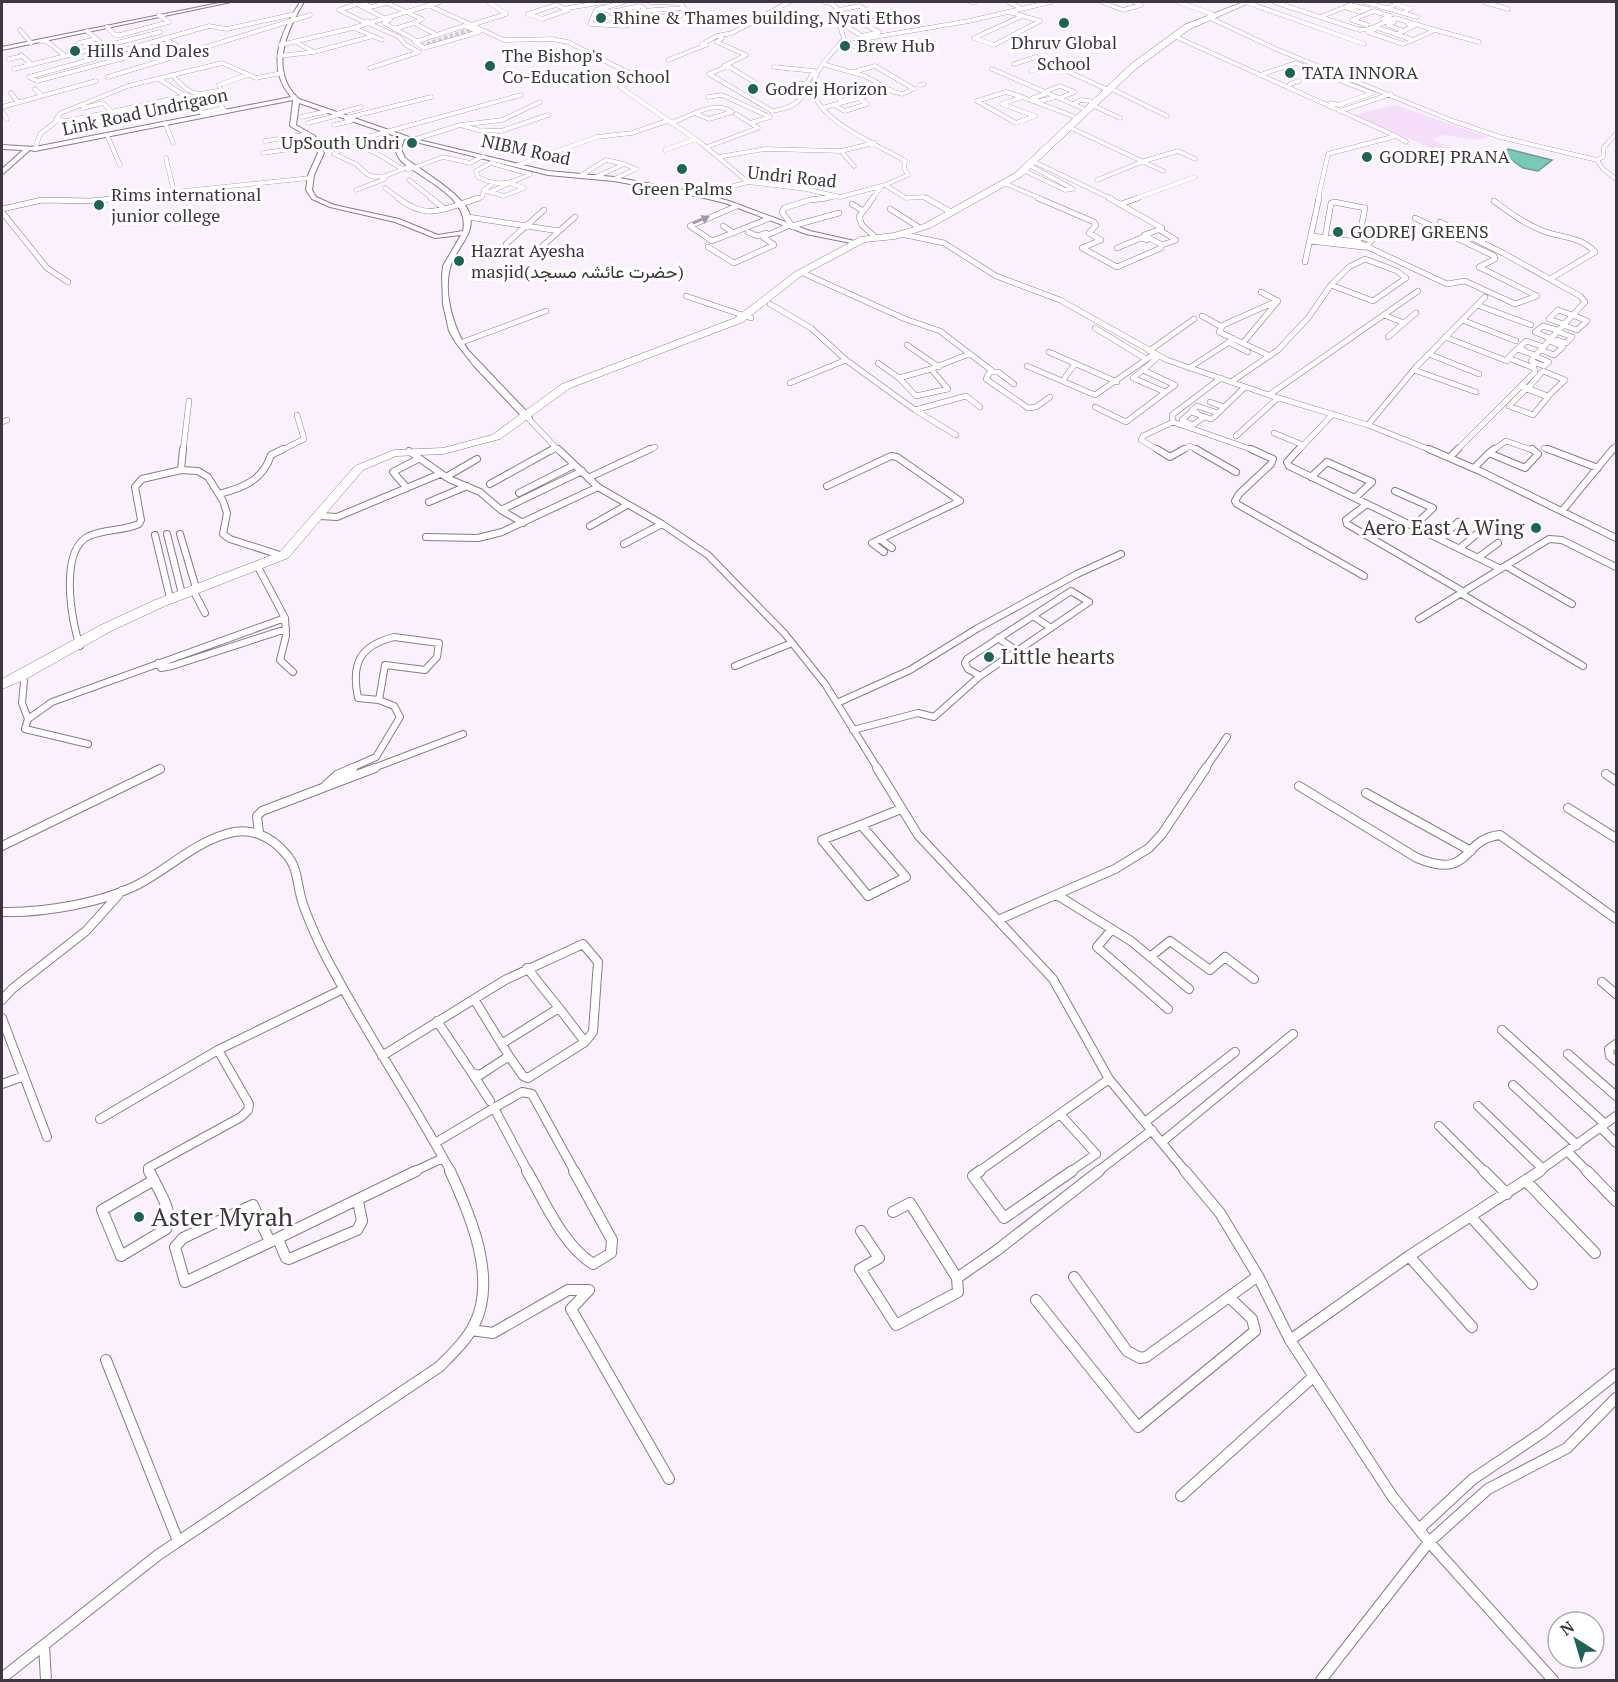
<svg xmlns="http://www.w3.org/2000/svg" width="1618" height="1682" font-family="'PT Serif',Vazirmatn,serif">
  <rect width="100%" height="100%" fill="#fbf0fe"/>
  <path fill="#f6defb" d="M1395,105L1488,137L1477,140L1445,135L1432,139L1452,149L1456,155L1450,156L1353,115Z"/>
  <path fill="#7ac9b8" stroke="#689d94" stroke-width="1.5" d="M1508,149L1552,160L1538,171L1523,168L1503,154Z"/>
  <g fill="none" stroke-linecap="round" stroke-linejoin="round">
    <path stroke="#d5cbd8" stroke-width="4" stroke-dasharray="4 2" stroke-linecap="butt" d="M421,46L472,29"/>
    <defs>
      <path id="street-far4" d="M366,2H362L371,7L387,3L422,19
        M624,2L596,10L590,24L624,26L628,25L629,19
        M824,2L831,3L839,10L838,20L844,39C834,51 814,70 813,86C812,119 881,146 905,161L904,168L908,175L885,185L906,198L924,197L928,199
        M971,2H975
        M1009,2L1022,9
        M1102,2L1123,10L1141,5L1134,2
        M1178,2L1212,14
        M1246,2L1364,44
        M1274,2L1360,30L1369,29L1395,18L1435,30L1413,40
        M1365,2L1417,17
        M1484,2L1508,9
        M428,5L504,40L552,39L568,42L635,76L636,79L620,87L701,143L748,182
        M556,5L568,10L542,19L528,14Z
        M1351,5L1368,9L1360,12L1345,7Z
        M568,8L604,2
        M601,8L611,12L640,6L644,8
        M1388,8L1396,4L1410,9L1403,13
        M839,10L859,6L876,15
        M640,11L684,8L681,3L650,2
        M640,11L641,18L683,15L686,14L684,8
        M1010,12L1040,21L994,45L974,38L1022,16
        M159,15L169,22
        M1208,17L1276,49L1453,121L1500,137L1597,160
        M1320,17L1345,7
        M609,18H632
        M422,19L414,23L437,35
        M390,20L384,23L417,41
        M368,21L364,22L339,10L357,4L384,18
        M860,22L879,32L862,36L844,25L876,15
        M1394,22L1388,25L1404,31
        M368,23L399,37L406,45L419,52L370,68
        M471,25L506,14L489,2
        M1367,25L1352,20L1374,11L1390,16L1383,19
        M464,26L479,32L424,48L415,42Z
        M107,27L115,35H120L169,22
        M1378,28L1413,40L1403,44L1368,32Z
        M394,29L414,23
        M20,30L31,43
        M1435,30L1479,42
        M87,31L105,46
        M1397,34L1414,26L1408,24
        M373,36L382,40
        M1174,36L1396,136L1328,154L1318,199
        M163,38L176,45
        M722,38L717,42L746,55L724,66
        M41,41L48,42L65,56
        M296,42L314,52L373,36L354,28
        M79,43L96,39
        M847,43L862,50
        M850,44L869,38L969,21L1051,2
        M280,45L349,29L440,2
        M21,55L31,64
        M135,55L37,81L29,77L209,26L227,29L295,14
        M279,56L314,52
        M9,59L22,56
        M668,60L706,45L702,44L717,36L732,33L789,2
        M1014,64L1036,57L1104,88
        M826,65L865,76L894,92L902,94L914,89L875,66L853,72
        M774,67L814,71L807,83L799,84L806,86
        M14,69L160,32
        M992,69L1082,108
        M1031,71L1051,64
        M172,75C191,96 194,96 221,90L219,85L247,75
        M1260,75L1296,63L1372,93L1339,105L1331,103
        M108,77L310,15
        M159,79L185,96
        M754,82L728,66L709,74L772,111C787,109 804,103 806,86H813
        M1290,84L1299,81
        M920,85L924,84
        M1110,88L1167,116
        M35,89L42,96
        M849,90L858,95L842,101L832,94Z
        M1006,92L1022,97L1002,104L1035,116L1016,123L977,101Z
        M1044,92L1060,86L1075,92L1059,98
        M11,93L18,102
        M1048,93L1033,98L1040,101L1056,97
        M185,96L193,105L132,120L121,118L120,110Z
        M213,96L223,108L202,113L195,100Z
        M708,97L722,95L770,117L750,123
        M1022,97L1073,116
        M1073,104L1081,100L1090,101
        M834,105L845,111L867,104L858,98
        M1092,105L1120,118
        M2,107L96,81
        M83,108L103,103L111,111
        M223,108L225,111
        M822,108L870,95
        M120,110L66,121L56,119L61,113L128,86L222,63L256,78L282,73
        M1340,111L1391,94
        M2,112L7,119
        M336,114L361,107
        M301,117L328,111
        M346,118L431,97
        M165,123L173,143
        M308,123L339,115
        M671,123C688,117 716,99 732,112L709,119L697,114
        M334,125L351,121
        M460,125L502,120L540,102
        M1067,126L1163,171
        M1616,134L1604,147L1603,157L1597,160L1603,169L1616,179
        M107,135L120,165
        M1396,136L1406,142
        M360,139L521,95
        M413,140L460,125L478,130L501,131L548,115
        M265,141L309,134
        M707,147L758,128L736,114
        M35,149L40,134L58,120
        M665,150L696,139
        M841,151L854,166
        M263,153L318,145
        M718,157L765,149L841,151L874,143
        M166,158L174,192
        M1032,161L1112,199
        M491,163L530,174C511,184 497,187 478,177L476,171Z
        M518,165L597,137L632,133L667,121
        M402,169C381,156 357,136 334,154L356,164L368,175L375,177L385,176L411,166
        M408,170L443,157L470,163L483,156
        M1023,170L1065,190L1073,189L1029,165
        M580,176L606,160L624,164L596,177
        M614,179L636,169L624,164
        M409,180L433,199
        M1097,180L1144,161L1178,151L1195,159
        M510,183L524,188L504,196L490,192Z
        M1004,183L1042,199
        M385,188L400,199
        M356,190L385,179
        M484,190L490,192
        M700,195L748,182L806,189L840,197L885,185
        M106,199L310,178
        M474,199L482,197L484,190L492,184
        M815,199L834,197
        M872,199L882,186
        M1134,199L1195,177"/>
      <path id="street-far3" d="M398,198C428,222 445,208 479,198
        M431,198L445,209
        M873,198L859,217L862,225L874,236
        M926,198L951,212
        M1038,198L1094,222L1096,225L1089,233L1101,240L1082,248L1117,267L1161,248
        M1109,198L1162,228L1160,230L1176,240L1162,245L1144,235L1161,229
        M1494,201C1509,212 1525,224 1543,231C1562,238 1580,236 1595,252L1550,279
        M852,204L863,211
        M1121,204L1138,198
        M737,206L690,226L712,241L768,219
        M2,209L42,200L91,201L120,198
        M890,209L917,226
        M2,212L47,268L68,282
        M468,217L559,231
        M1440,222L1503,253L1580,296L1585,302L1532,359L1535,372L1456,451
        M723,226L734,233
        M792,226L839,213
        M793,227L782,212L784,208L810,200L827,198
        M748,232L757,236L766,233
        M901,234L944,243L996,276L1060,300L1167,360L1269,395L1368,425L1433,451
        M1312,236L1357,242L1447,284L1465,281L1515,304L1537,296L1479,267L1495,259L1494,256L1415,218
        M1358,236L1372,240L1366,247
        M1325,238L1331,203L1334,202L1365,208L1360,233
        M1310,241L1363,247
        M506,244L544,210
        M708,247L734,263L774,245L763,237L788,226
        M1117,248L1141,238L1147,240
        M539,249L575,217
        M1365,259L1397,271L1406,278L1373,301L1331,285L1349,267Z
        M1305,262L1319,198
        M803,273L905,319L940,331L991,370L986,379L1028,408L1036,407L1050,397
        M686,296L751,318
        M770,304L811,328L846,360L915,410L956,435
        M1477,305L1531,325
        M1384,315L1404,323L1416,313
        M1202,316L1222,327L1219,332L1270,356
        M1462,320L1516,341
        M1566,325L1549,319L1558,310L1575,316
        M1221,326L1275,302
        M1565,326L1577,330L1587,321L1575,316
        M1095,328L1146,359
        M1388,337L1404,323
        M1445,337L1507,361
        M1552,339L1535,332L1543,326L1560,331
        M1557,340L1566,343L1572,337L1559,332
        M1228,342L1248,352
        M460,343L546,311
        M1243,343L1278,301L1261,292
        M907,345L939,367
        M1524,350L1519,348L1526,341L1544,347
        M1541,350L1554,355L1563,347L1550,341
        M1149,351L1194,319
        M1049,352L1117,382
        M1429,354L1479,374
        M1531,361L1544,366L1549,362L1535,356
        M878,363L899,378
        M1027,366L1095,395L1154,354
        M1189,368L1234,339
        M1534,368L1508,358L1517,349L1535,355
        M931,369L948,389L916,396L899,378Z
        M931,369L969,354
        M1143,370L1133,378L1165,392
        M1414,370L1476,392
        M991,372H998L1014,384
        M1221,378L1172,415L1173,422L1256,451
        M1063,380L1075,364
        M1231,382L1278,350L1308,318L1331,285
        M790,383L846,360
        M1522,386L1548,396L1565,380L1543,371L1528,388
        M1526,389L1548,397L1533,415L1509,406Z
        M1269,395L1418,291
        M1210,402L1224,407
        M1095,407L1126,422L1175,385L1143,370L1159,356
        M915,410L966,396L980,407
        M1197,413L1192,410L1197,406L1218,413
        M1204,417L1193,425L1182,420L1191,412L1211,419
        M1214,417L1245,387
        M528,418L559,451
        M2,422L7,420
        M1368,425L1417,366L1485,297
        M1274,433L1303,445
        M1236,436L1278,398
        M1544,448L1552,451
        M183,451L189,401
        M280,451L304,439L297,415
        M551,451L556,448
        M647,451L655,447
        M1160,451L1141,440L1143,436L1173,422
        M1181,451L1190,446L1199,451
        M1298,451L1333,414
        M1492,451L1506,441L1535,451
        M1612,451L1616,446"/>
      <path id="street-far2" d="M558,449L598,487L662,524L708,555L785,634L825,684L878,769
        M1157,449L1170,457L1184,449
        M1196,449L1236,472
        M1251,449L1273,459L1271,464L1239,494L1235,501L1237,504L1364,576
        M1299,449L1287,462L1289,466L1501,569
        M1429,449L1482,472L1616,538
        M1548,449L1598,468
        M409,451L449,479L480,492L501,510L523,523
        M1489,453L1525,468L1538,454L1532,449
        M1489,453L1494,449
        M1450,457L1458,449
        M1474,468L1489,453
        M181,470L183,449
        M446,477L477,459
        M1311,477L1327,462L1372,482L1355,498
        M588,478L650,449
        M490,484L553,449
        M827,486L891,456L897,457L960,501L872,543L884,552
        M407,488L393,472L418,459
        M1395,491L1433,508L1414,526
        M519,493L574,465
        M219,494C243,488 263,480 271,455L283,449
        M429,502L467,486
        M1367,504L1346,520L1347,524L1464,592
        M501,510L582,471
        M1562,511L1613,449
        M320,516L337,517L440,474
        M590,526L627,505
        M167,534L182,594
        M180,534L196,588
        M155,535L170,598
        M426,537L478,538L502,532L598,487
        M880,539L892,548
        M1441,539L1458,522
        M624,544L662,524
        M1460,548L1478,533
        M1479,557L1498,543
        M1506,566L1572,604
        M258,567L285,618L286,636L280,660L293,672
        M1071,591L1089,602L980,676L968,669L965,663L967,659Z
        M1460,593L1583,666
        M195,594L205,613
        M1033,616L1051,628
        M1419,619L1549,539L1562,540L1616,567
        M394,637L439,643L437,657L425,670L385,665L379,700L358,698C351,664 359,646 394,637Z
        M998,638L1017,651
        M80,646C71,621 59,550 89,536C105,529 123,531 139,524L141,520L135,487L142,479L181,470L198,471L208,477L223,501L227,513L223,534L230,539L283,556
        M158,663L161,668L172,666L286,629
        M735,666L792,643
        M21,676L24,681L22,703L28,719
        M837,703L910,670L978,628L1077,574L1121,554
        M853,730L918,713L934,717L980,676
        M88,744L25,729L28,719L52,702L285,618
        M349,769L376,757L400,717L394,706L379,700
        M371,769L463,734
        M1205,769L1227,737"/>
      <path id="street-far1" d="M877,768L918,835L1053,979L1109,1079L1186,1172
        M1606,774L1616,781
        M326,785L337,775L353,768
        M1299,786L1417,858C1473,881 1460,839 1500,835L1616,919
        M1366,793L1471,851
        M1568,808L1616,838
        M861,825L906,877L868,896L822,840Z
        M861,825L901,809
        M259,833L257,816L262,811L375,768
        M2,846L160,769
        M1057,895L1131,941L1189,989
        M2,912C44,913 102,903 139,884C169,868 193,844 226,834C249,826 271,836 286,854C298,867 297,885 302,901C307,917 314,932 321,947C360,1025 410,1096 451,1172
        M998,920L1115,869L1149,848L1162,834L1206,768
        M1112,929L1097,947L1168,1009
        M1150,957L1170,941L1210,970L1225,957L1254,979
        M527,968L559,1008
        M1602,982L1616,994
        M2,1000L12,989L86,931L122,891
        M2,1018L47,1137
        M437,1021L472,1073L480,1075L509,1056L474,999
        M1502,1030L1605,1124
        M503,1043L559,1008L585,1042L528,1078L523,1076L509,1056
        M1616,1044L1609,1049L1610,1056L1616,1061
        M1568,1054L1616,1096
        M382,1056L505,980L583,944L598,962L593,1032L585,1042
        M472,1073L490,1101
        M2,1084L24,1076
        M1513,1085L1577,1145
        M1478,1106L1543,1169
        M494,1108L528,1172
        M494,1108L522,1092L532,1094L575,1172
        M1060,1114L1096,1154L1070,1172
        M100,1119L218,1050
        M1145,1122L1235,1052
        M1439,1126L1485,1172
        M1600,1127L1616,1143
        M1162,1142L1293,1034
        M435,1143L494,1108
        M1568,1152L1588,1172
        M150,1172L148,1168L241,1117L248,1110L249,1104L218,1050L343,989
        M413,1172L443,1158
        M978,1172L1109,1079
        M1097,1172L1152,1130
        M1538,1172L1616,1116"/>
      <path id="street" d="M149,1171L154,1180
        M527,1171C545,1202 562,1244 593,1264L611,1253L612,1240L574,1171
        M980,1171L973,1176L1004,1218L1072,1171
        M1185,1171L1220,1213L1258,1276L1290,1340L1392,1496L1429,1542L1553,1680
        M1484,1171L1507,1194
        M1587,1171L1616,1201
        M154,1180C161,1195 174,1213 166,1229L121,1256L102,1210Z
        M1526,1181L1595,1253
        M253,1205L270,1242L185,1282L175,1247L183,1238Z
        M893,1212L910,1203L957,1278L996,1251L1099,1171
        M1472,1218L1532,1284
        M861,1231L879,1258L860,1269L896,1325L958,1292L957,1278
        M278,1239L286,1258L289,1259L357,1230L362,1221L358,1201
        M270,1242L416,1171
        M1409,1256L1472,1327
        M1074,1277L1127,1351L1140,1358L1146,1357L1258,1276
        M1036,1300L1138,1427L1255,1331L1252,1319L1229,1297
        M471,1330L493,1333L568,1290H589L571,1309L669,1479
        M1290,1340L1409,1256L1540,1171
        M106,1360L178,1541
        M1181,1496L1313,1377
        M1419,1529L1473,1479L1543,1432L1616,1374
        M44,1645L46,1680
        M2,1678L158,1555L439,1367C452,1354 466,1341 474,1325C498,1279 470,1214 450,1171
        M1321,1680L1429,1542L1488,1489L1567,1448L1616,1398"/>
      <path id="secondary" d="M224,2H231L2,50V47Z
        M300,2H304C287,30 268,71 299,99L415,139L548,171L614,177L700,193L729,201L810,231L859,242L856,244L806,234L725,203L700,197L614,181L548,175L404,139L401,149L405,158C421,170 460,193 468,210C479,232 455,248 450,268C443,294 454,330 469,351L531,416L532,418L528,420H525L474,366L456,343L449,331L443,304L442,276L443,266L461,235L435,238L395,222L330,207L312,199L306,190L308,175L318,153L311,138L290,126L293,100L35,151L30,150L4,173L2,174V169L23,150L2,149V145L35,147L291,97C265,66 281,32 300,2ZM299,103L398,137C397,141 395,146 396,150C397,159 403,163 410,168C431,183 470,201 463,231L438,235L399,219L334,205L316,197L312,190L314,175L324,153L315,136L296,125Z"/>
      <path id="highway" d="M1243,2H1252L1190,29L1137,68L1021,177L930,228L895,239L865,242L801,276L743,322L570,388L500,439L443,454L396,456L363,470L288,558L165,606L111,631L26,679L2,689V679L101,625L155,600L280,552L355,466L394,450L443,448L492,435L562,384L735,318L795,272L860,237L894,233L924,224L1015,173L1131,64L1184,25Z"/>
    </defs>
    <use href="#street-far4" stroke="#8c7a8f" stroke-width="4.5"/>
    <use href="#street-far3" stroke="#8c7a8f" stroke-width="6"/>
    <use href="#street-far2" stroke="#8c7a8f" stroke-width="8"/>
    <use href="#street-far1" stroke="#8c7a8f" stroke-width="10"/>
    <use href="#street" stroke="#8c7a8f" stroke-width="12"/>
    <use href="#secondary" stroke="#8c7a8f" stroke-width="2"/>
    <use href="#highway" stroke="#8c7a8f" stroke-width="1"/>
    <use href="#street-far4" stroke="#fff" stroke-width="4"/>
    <use href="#street-far3" stroke="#fff" stroke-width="5"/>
    <use href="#street-far2" stroke="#fff" stroke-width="6"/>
    <use href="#street-far1" stroke="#fff" stroke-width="8"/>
    <use href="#street" stroke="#fff" stroke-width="10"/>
    <use href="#secondary" fill="#fff" fill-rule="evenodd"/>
    <use href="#highway" fill="#fff" fill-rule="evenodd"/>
  </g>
  <defs><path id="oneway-solid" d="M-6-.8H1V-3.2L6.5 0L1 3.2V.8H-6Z" transform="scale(1.5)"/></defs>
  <use fill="#9e9aa0" href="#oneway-solid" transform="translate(701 220) rotate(-22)"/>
  <g fill="#1d6457" stroke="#fff" stroke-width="2">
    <circle cx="601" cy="18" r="6"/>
    <circle cx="1064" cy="23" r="6"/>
    <circle cx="845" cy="46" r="6"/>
    <circle cx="75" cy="51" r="6"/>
    <circle cx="490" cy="66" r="6"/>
    <circle cx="1290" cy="73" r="6"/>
    <circle cx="753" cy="89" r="6"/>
    <circle cx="412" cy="143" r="6"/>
    <circle cx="1367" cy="157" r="6"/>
    <circle cx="682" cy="169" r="6"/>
    <circle cx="99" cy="205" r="6"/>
    <circle cx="1338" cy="232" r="6"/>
    <circle cx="459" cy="261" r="6"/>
    <circle cx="1536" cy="528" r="6"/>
    <circle cx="989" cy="657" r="6"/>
    <circle cx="139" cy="1217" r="6"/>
  </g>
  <g text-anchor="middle" stroke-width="6" stroke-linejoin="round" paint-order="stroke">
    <g font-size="18" fill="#3e3640" stroke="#fff" text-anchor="start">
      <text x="613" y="24">Rhine &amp; Thames building, Nyati Ethos</text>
      <text x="1064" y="49" text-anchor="middle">Dhruv Global<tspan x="1064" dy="21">School</tspan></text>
      <text x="857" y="52">Brew Hub</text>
      <text x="87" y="57">Hills And Dales</text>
      <text x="502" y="62">The Bishop's<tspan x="502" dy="21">Co-Education School</tspan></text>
      <text x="1302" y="79">TATA INNORA</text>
      <text x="765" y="95">Godrej Horizon</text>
      <text x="400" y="149" text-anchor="end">UpSouth Undri</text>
      <text x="1379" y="163">GODREJ PRANA</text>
      <text x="682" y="195" text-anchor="middle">Green Palms</text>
      <text x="111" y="201">Rims international<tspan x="111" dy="21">junior college</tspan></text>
      <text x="1350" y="238">GODREJ GREENS</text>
      <text x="471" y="257">Hazrat Ayesha<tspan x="471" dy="21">masjid(حضرت عائشہ مسجد)</tspan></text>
    </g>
    <g font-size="18" fill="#3e3640" stroke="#fff">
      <text transform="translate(145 112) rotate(-12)" y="6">Link Road Undrigaon</text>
      <text transform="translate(526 150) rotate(12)" y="6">NIBM Road</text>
      <text transform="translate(792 177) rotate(6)" y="6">Undri Road</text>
    </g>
    <g font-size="21" fill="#3e3640" stroke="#fff" text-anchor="end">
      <text x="1524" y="535">Aero East A Wing</text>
      <text x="1001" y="664" text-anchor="start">Little hearts</text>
    </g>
    <g font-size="26" fill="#3e3640" stroke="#fff" text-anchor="start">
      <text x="151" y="1226">Aster Myrah</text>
    </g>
  </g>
  <rect width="1618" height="1682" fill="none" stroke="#3e3640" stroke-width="6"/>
  <g transform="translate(1576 1640) rotate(323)"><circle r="28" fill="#ffffff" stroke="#b2afb3" stroke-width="1.5"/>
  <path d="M0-4.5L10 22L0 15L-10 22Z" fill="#1d6457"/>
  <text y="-9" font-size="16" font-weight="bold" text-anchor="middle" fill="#3e3640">N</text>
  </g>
</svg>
